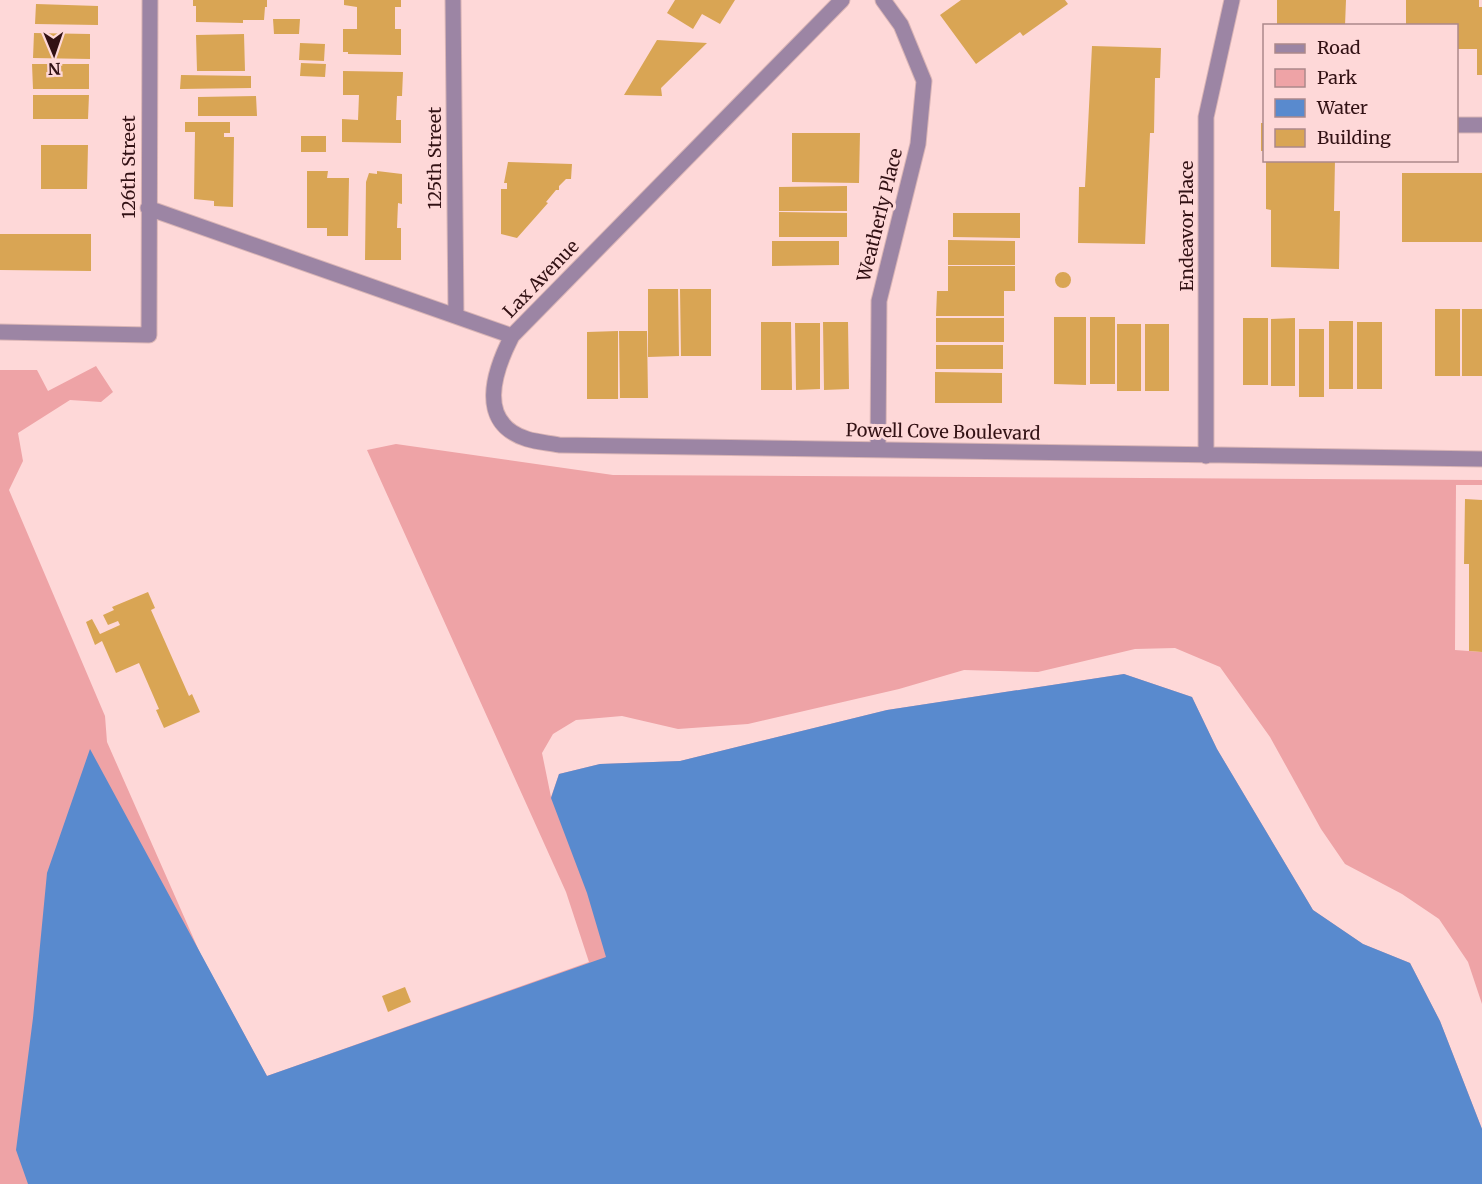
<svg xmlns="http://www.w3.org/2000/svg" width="1482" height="1184" font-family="Merriweather,serif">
  <rect width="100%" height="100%" fill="#fed8d8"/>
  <path fill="#eea3a6" d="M96,366L113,392L101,402L70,400L18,433L23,461L9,490L105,716L107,742L200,953L267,1076L589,962L566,892L367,450L396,444L613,475L1482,480V485H1456L1455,650L1482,652V1004L1468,962L1439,919L1402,894L1345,864L1321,829L1270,737L1220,667L1175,648L1135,649L1038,672L964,670L899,689L748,724L678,729L622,716L576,720L553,734L542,753L551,797L559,774L600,764L680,761L887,710L1124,674L1192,697L1217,749L1313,910L1363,944L1410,963L1440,1021L1482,1129V1184H0V370H37L48,391Z"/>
  <path fill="#598ace" d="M1124,674L1192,697L1217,749L1313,910L1363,944L1410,963L1440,1021L1482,1129V1184H28L16,1150L33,1018L47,873L90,749L267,1076L606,957L587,893L551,798L559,774L600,764L680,761L887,710Z"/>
  <path fill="#d9a554" d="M193,0H267V7H265L264,20H243V23L196,22V6H193Z
    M344,0H401V7H395V29H401V55L348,54V52H343V29H357V7L344,5Z
    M675,0H735L720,24L702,14L693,29L667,13Z
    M961,0H1065L1068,4L1023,36L1020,32L976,64L940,15Z
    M1277,0H1346L1345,26H1277Z
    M1406,0H1479V7H1482V75H1477V49H1456V26H1406Z
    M36,4L98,6V25L35,24Z
    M273,19H300L299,34H274Z
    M34,33L90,34V59L33,58Z
    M244,34L245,71H197L196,35Z
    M657,40L707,43L661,88L662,96L624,95Z
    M300,43L325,44L324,61L299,60Z
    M1092,46L1161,48L1160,78H1155L1154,133H1150L1145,244L1078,243L1079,187H1085Z
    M301,63L326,64L325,77L300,76Z
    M32,64H89V89H33Z
    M343,71L403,72L402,96H397L396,120H401V143L342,142V119L358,120L359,95H343Z
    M181,75L251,76V88L180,89Z
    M33,95H89L88,119H33Z
    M256,96L257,116H198V97Z
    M185,122H230V133H224V137H234L233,207L214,206V201L194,199L195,132H185Z
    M1261,123H1264V151H1261Z
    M792,133H860L859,183L792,182Z
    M301,136H326V152H301Z
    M41,145H88L87,189H41Z
    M1266,160H1335L1334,211H1340L1339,269L1271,267V210L1266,209Z
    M508,162L572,164L571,179H566L559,186V190H556L546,202L548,203L517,238L501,234V189H507V183H504Z
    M307,171H328L327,178H349L348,236H327V228H307Z
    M377,171L402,174V204L398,203L397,228H401V260H365L366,182L369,173L377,174Z
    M1402,173H1482V242H1402Z
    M847,186V211H779V187Z
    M779,212L847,213V237H779Z
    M953,213H1020V238L953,237Z
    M0,234H91V271L0,270Z
    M948,240L1015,241V265H948Z
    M772,241H839V265L772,266Z
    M948,266H1015V291H1004V316H936L937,291H948Z
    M1055 280a8 8 0 1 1 16 0a8 8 0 1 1-16 0Z
    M648,289H678L679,356L648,357Z
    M680,289H711V356H681Z
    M1435,309H1460V376H1435Z
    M1462,309H1482V376H1462Z
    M1054,317H1086V385L1054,384Z
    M1090,317H1115V384H1090Z
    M936,318H1004V342H936Z
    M1243,318H1268V385H1243Z
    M1295,318V386H1271V319Z
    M1329,321H1353V389H1329Z
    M761,322H791L792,390H761Z
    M823,322H848L849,389L824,390Z
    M1357,322H1382V389H1357Z
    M795,323H820V389L796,390Z
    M1117,324H1141V391H1117Z
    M1145,324H1169V391H1145Z
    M1299,329H1324V397H1299Z
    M618,331V399H587V332Z
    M619,331H647L648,398H620Z
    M936,345H1003V369H936Z
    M935,372L1002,373V403H935Z
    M1465,499L1482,500V652L1469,651V564H1464Z
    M148,592L155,608L151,610L189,696L192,694L200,712L164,728L156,710L159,709L139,663L116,673L102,641L95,645L86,622L92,619L100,634L120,625L118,621L108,625L103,615L114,610L112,607Z
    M405,987L411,1002L388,1012L382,996Z"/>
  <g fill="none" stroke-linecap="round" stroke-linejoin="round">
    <defs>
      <path id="minor" d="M453,0L456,316
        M842,0L512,336C494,371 476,423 527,439C537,442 549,443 559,445L1482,459
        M1456,125H1482
        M148,208L512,336
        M0,332L149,335L150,0
        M878,450L879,301L918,144L924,81L901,25L883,0
        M1206,456V117L1232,0"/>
    </defs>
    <use href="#minor" stroke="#d9b4b5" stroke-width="17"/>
    <use href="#minor" stroke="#9c85a4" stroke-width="15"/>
  </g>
  <g text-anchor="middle" stroke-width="6" stroke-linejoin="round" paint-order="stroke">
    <g font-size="18" fill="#321114" stroke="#fed8d8">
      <text transform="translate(435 158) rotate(-90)" y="6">125th Street</text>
      <text transform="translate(129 167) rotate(-90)" y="6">126th Street</text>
      <text transform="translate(880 215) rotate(-76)" y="6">Weatherly Place</text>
      <text transform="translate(1187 226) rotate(-90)" y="6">Endeavor Place</text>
      <text transform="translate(541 279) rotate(-46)" y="6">Lax Avenue</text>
      <text transform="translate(943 432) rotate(1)" y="6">Powell Cove Boulevard</text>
    </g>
  </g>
  <rect x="1263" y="24" width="195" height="138" fill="#fed8d8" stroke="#ac888a" stroke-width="1.5"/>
  <rect x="1275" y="44" width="30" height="9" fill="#9c85a4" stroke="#ac888a" stroke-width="1.5"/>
  <text x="1317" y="54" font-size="18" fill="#321114">Road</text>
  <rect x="1275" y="69" width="30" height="18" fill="#eea3a6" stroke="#ac888a" stroke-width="1.5"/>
  <text x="1317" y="84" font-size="18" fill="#321114">Park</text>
  <rect x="1275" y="99" width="30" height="18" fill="#598ace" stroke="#ac888a" stroke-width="1.5"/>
  <text x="1317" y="114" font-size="18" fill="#321114">Water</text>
  <rect x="1275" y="129" width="30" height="18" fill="#d9a554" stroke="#ac888a" stroke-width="1.5"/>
  <text x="1317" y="144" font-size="18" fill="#321114">Building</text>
  <g transform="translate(54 54) rotate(178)" stroke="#fed8d8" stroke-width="4.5" paint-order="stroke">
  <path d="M0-4.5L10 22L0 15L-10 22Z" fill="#321114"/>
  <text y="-9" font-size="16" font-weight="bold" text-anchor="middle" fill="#321114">N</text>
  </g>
</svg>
